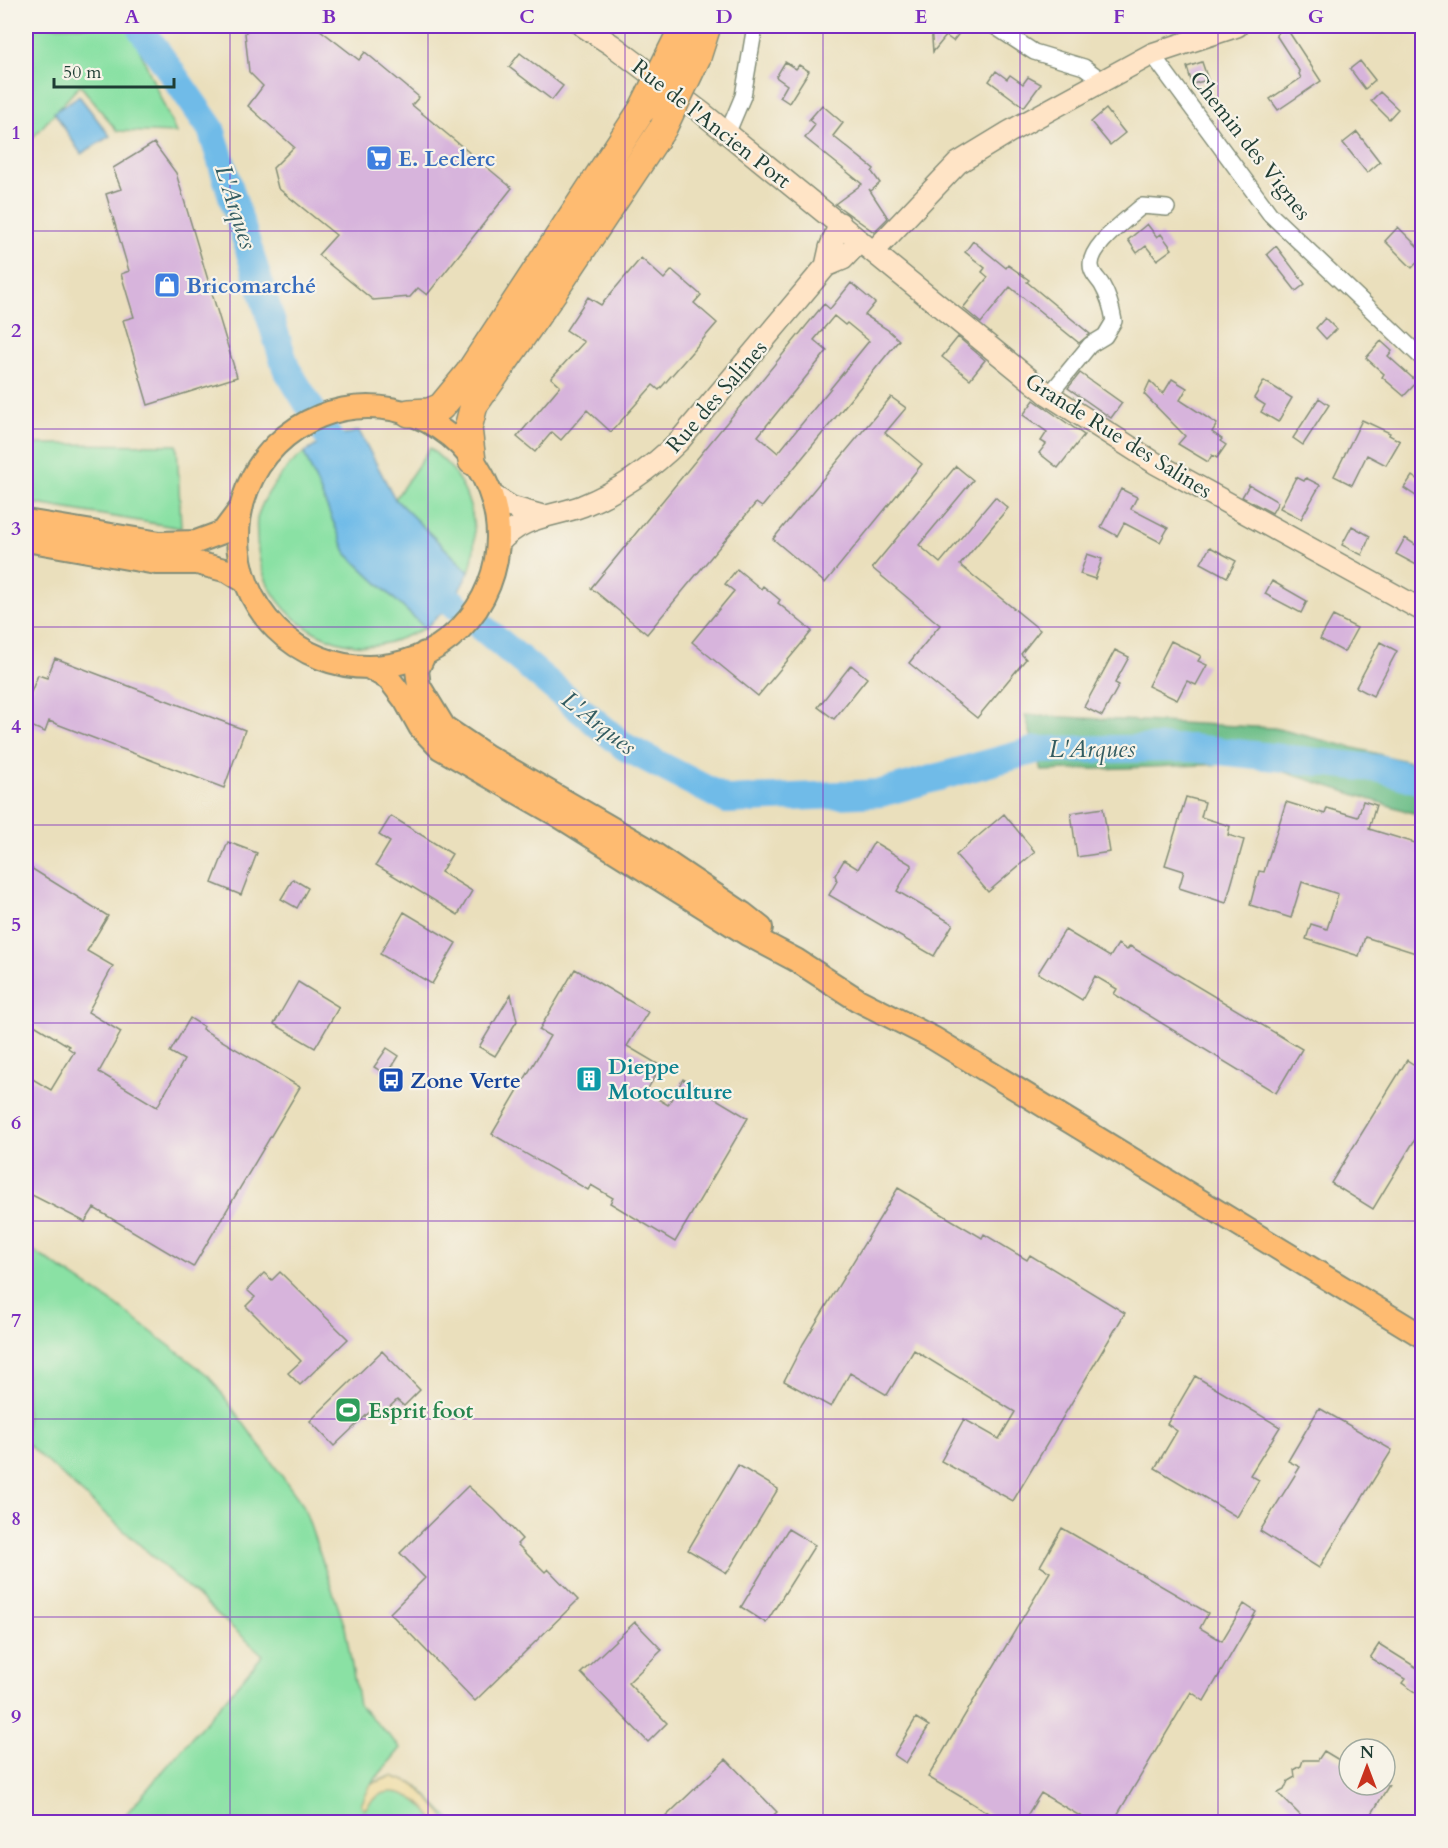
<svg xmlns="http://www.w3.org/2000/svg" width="1448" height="1848" font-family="Cardo,serif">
  <rect width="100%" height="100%" fill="#f7f3e8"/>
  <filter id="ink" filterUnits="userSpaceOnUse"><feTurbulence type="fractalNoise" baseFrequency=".0167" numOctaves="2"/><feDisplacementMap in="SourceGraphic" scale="12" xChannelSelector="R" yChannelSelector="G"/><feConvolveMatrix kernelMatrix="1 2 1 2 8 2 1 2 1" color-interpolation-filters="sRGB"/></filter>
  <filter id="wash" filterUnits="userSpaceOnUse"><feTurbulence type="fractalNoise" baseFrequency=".008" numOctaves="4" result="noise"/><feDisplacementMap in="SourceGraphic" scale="24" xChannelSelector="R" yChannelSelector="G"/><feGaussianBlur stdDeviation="1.35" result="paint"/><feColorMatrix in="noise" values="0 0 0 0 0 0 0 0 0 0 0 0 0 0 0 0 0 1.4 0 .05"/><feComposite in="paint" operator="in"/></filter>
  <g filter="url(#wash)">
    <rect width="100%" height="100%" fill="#eadfbc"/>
    <path fill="#8ae1a4" stroke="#548f6c" stroke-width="1.5" d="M26,26H129L176,133L117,131L80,85L26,145Z
      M26,444L177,445L181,528L26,502Z
      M430,448C437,455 447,462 453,471C474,500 480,539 469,572L395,499Z
      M304,453L347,554L425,628C403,638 380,649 355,645C299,637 258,594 257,537C257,532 256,524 257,519C262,497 285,466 304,453Z
      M26,1246L115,1304L209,1376L303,1505L345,1627L359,1705L401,1748L372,1783L392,1776L416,1785L453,1822H119L263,1655L26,1443Z"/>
    <path fill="#6fbf8a" stroke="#477e5f" stroke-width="1.5" d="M1025,715L1274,728L1422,765V816L1256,763L1042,771Z"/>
    <path fill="#eeda9e" stroke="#868c69" stroke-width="1.5" d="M392,1776L416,1785L443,1814L445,1822H435C419,1796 387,1777 365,1809L361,1805L371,1784Z"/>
    <path fill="#6fbbe8" stroke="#477c8e" stroke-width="1.5" d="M79,96L110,136L81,154L54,112Z
      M359,431L395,499L469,572L452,604L425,628L347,554L304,453L325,440Z"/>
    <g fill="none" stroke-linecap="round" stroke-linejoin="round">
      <path stroke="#6fbbe8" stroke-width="28" d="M141,26L142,30L211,129L286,368L349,471
        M422,577L625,747L727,800L881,793L1036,750L1192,748L1382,769L1422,781"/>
    </g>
    <g id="blocks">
      <path fill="#d7b4dc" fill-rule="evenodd" d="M252,26H315L359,60L365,52L419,97L412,105L512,188L427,295L418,288L410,297L373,300L318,255L336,235L278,188L273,168L294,147L248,106L263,86L249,72L245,33Z
        M931,26H965L953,41L946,36L933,52Z
        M1285,26L1321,81L1278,110L1270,99L1301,78L1299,74L1300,72L1276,35Z
        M520,53L563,86L552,100L509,67Z
        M1360,61L1375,80L1365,89L1350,69Z
        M785,62L796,69L799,65L809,71L789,103L780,97L787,85L776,77Z
        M1202,62L1208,80L1192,84L1187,67Z
        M996,71L1007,79L1010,75L1023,84L1028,77L1041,84L1024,107L989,81Z
        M1380,92L1398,109L1389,119L1371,101Z
        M822,105L843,123L833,136L874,169L872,172L880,183L871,191L869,189L888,218L874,232L835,204L862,184L805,138L815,125L809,120Z
        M1106,109L1125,133L1110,145L1091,122Z
        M1357,132L1380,162L1367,173L1343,143Z
        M154,143L176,173L237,377L148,405L123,320L134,317L121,274L129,271L106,194L121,189L113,168Z
        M1147,224L1157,237L1161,234L1172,249L1157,260L1146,246L1137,253L1128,240Z
        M1398,227L1422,251V257L1412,268L1385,241Z
        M973,241L1006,268L1008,265L1029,280L1027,282L1090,334L1079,343L1010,287L981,323L963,308L988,277L982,272L985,268L965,252Z
        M1276,246L1305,284L1296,291L1267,254Z
        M641,258L664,279L672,270L701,295L694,303L717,323L659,390L653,385L611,432L587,410L561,440L552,432L535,452L517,437L560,386L551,378L584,342L566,330L588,297L601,305Z
        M851,283L875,303L865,315L888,330L899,340L762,507L756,503L647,634L591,588L824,304L830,309ZM834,316L845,325L847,323L869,341L778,453L758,436L827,351L814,340Z
        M1325,318L1336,329L1326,339L1316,328Z
        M958,337L985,360L970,379L942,357Z
        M1381,341L1392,351L1388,356L1417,382L1404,396L1382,377L1384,374L1366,358Z
        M1080,373L1122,403L1111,418L1068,388Z
        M1172,379L1187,388L1180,400L1217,424L1212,432L1222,439L1220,441L1226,445L1217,458L1212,455L1208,462L1178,444L1185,436L1144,394L1150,381L1163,394Z
        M1264,381L1292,398L1278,422L1261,412L1265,405L1254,398Z
        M891,397L906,408L885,433L922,464L825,583L773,539Z
        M1319,398L1329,405L1303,445L1293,438Z
        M1034,400L1084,435L1058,468L1039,453L1046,444L1041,441L1047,432L1023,415Z
        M1362,420L1390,433L1389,435L1400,441L1386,465L1367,455L1352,485L1334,476Z
        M956,466L973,480L919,545L940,563L995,497L1008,508L960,565L1040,630L1021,654L1026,659L977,718L909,663L940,625L872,568Z
        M1412,476L1422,483V500L1404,488Z
        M1296,477L1304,481L1306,478L1320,485L1301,519L1280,508Z
        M1249,485L1278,502L1272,513L1242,497Z
        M1121,489L1137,497L1131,509L1168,528L1160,542L1124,523L1117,536L1101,527Z
        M1352,526L1370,536L1362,555L1342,545Z
        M1405,538L1422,549V568L1396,554Z
        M1210,547L1236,561L1227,577L1201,563Z
        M1087,554L1102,559L1095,579L1080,574Z
        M737,569L761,589L763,586L780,600L778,603L812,631L758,696L692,642L734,591L725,584Z
        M1272,581L1307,601L1301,613L1265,594Z
        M1333,616L1357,628L1344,652L1320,639Z
        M1171,641L1201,656L1198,661L1207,665L1196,685L1187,681L1177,700L1148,686Z
        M1380,642L1397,651L1373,696L1356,687Z
        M1115,650L1129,657L1115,683L1119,685L1102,716L1084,707Z
        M55,658L245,730L224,788L49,721L45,732L26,724V690L31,692L38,675L47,678Z
        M851,665L867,678L834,719L818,707Z
        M1186,797L1205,802L1201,817L1230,826L1228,835L1244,840L1226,903L1179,888L1184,871L1165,865Z
        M1363,801L1376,805L1369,829L1422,845L1419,858L1422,859V955L1365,937L1359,956L1306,939L1311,924L1327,929L1338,894L1302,882L1291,918L1250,905L1259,871L1264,872L1286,802L1325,814L1327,808L1358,817Z
        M1103,808L1110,852L1077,857L1071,813Z
        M1004,814L1035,852L988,892L956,855Z
        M391,816L452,854L441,872L472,891L458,915L376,865L390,842L379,835Z
        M228,842L257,853L241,895L212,883Z
        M874,842L912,865L897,891L953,924L934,956L829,895L837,881L835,875L844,860L858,869Z
        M26,865L108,916L87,951L113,966L88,1012L121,1032L99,1072L157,1107L184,1060L170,1052L190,1018L203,1026L202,1029L300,1087L193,1267L94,1208L85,1222L26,1192V1075L51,1090L74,1052L68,1048L69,1046L26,1020Z
        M293,879L308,888L297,908L281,899Z
        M404,912L456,943L432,984L380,954Z
        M1065,930L1110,957L1118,944L1127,950L1130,946L1302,1049L1276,1093L1114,994L1117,989L1095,976L1082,1000L1038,973Z
        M575,969L648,1012L627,1046L661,1066L646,1092L668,1105L683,1079L748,1118L675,1242L610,1203L613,1198L591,1185L588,1190L492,1134L550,1036L539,1030Z
        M298,982L339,1007L315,1048L274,1024Z
        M511,994L517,1021L495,1056L479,1047Z
        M387,1048L399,1056L387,1075L374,1067Z
        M1407,1060L1422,1070V1128L1373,1209L1331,1183Z
        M898,1188L982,1238L984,1234L1027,1260L1030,1255L1125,1313L1013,1501L941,1461L964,1419L999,1439L1015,1412L914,1350L887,1395L850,1373L831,1407L784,1381L803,1344Z
        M280,1272L348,1339L300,1385L288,1373L301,1361L246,1306L255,1297L247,1290L264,1273L272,1280Z
        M382,1351L420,1390L404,1406L397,1400L382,1414L375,1407L334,1446L310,1421Z
        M1195,1376L1280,1427L1250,1475L1259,1480L1237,1517L1155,1468L1177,1431L1167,1424Z
        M1319,1408L1392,1450L1319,1568L1260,1531L1300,1467L1288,1461Z
        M738,1465L778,1489L727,1573L688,1550Z
        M468,1486L495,1510L522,1539L517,1544L545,1572L548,1569L578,1600L475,1701L390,1613L425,1578L400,1553Z
        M1062,1528L1208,1613L1200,1628L1222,1641L1244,1604L1256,1612L1204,1701L1191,1692L1113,1822H1090L1041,1793L1023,1822H1003L928,1777L1050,1572L1040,1566Z
        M788,1529L815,1545L766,1623L741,1607Z
        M635,1622L662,1650L628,1683L667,1723L648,1742L581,1673Z
        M1379,1644L1422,1671V1697L1402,1683L1405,1679L1370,1658Z
        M916,1718L929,1726L906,1763L894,1755Z
        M1324,1751L1349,1766V1785H1389L1367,1822H1307L1278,1793L1284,1790L1288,1781L1295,1777L1294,1770L1301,1766L1303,1760H1318Z
        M726,1759L777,1812L766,1822H660Z"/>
    </g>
  </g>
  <g filter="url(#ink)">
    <use href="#blocks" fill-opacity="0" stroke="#848e78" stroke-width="1.5"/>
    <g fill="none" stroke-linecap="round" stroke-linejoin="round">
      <defs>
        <path id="street" d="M994,26L1034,52L1084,67L1103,81
          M1152,54L1270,214L1422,358
          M727,134L743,96L755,26
          M1049,395L1090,345L1105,336L1114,321C1112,309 1109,297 1102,285C1099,280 1094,276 1092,270C1084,249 1128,219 1142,206L1167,208"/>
        <path id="secondary" d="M583,26L612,45L701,112L1049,395L1155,463L1422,610
          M874,251L958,163L1009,132L1152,54L1237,26
          M826,266L843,259L860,241
          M492,495L511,507L543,516
          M499,543C524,515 549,518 582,506C620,491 651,469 680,440L826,266L830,248L840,223"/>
        <path id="primary" d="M238 537a130 130 0 1 1 260 0a130 130 0 1 1-260 0Z
          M26,521L160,543L196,542L223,532L241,508
          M26,540L156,563H197L228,571L246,582
          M425,653L417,670L419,686L444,727L487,756L644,847L742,913L761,928
          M368,667L389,679L405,700L420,727L440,748L559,816L747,934L796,960L858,1000L933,1038L1422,1336"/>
        <path id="highway" d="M697,57L707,26
          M409,413L429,412L441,407L469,373L642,110
          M472,461L468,428L474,405L554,291L663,128"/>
      </defs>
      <use href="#street" stroke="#848e78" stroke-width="18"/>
      <use href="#secondary" stroke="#848e78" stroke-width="24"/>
      <use href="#primary" stroke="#848e78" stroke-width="26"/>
      <use href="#highway" stroke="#848e78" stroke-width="30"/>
      <use href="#street" stroke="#fff" stroke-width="15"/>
      <use href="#secondary" stroke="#ffe4c6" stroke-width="21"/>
      <use href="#primary" stroke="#febb71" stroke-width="22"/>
      <use href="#highway" stroke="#febb71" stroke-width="27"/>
      <defs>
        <path id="highway-bridge" d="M642,110L677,40
          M663,128L697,57"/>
      </defs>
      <use href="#highway-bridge" stroke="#848e78" stroke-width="30" stroke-linecap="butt"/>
      <use href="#highway-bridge" stroke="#febb71" stroke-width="27"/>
    </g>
  </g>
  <path fill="none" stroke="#7b2cbf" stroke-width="1.5" stroke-opacity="0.55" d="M230,26V1822M428,26V1822M625,26V1822M823,26V1822M1020,26V1822M1218,26V1822M26,231H1422M26,429H1422M26,627H1422M26,825H1422M26,1023H1422M26,1221H1422M26,1419H1422M26,1617H1422"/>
  <defs>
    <symbol id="supermarket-square" viewBox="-11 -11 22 22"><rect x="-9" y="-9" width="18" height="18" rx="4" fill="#3f7fe0" stroke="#f7f3e8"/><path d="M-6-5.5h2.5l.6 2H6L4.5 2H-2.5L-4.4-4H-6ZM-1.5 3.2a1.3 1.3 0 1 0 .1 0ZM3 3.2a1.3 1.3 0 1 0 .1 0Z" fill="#fff"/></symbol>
    <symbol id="shop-square" viewBox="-11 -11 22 22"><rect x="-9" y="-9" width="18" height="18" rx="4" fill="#3f7fe0" stroke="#f7f3e8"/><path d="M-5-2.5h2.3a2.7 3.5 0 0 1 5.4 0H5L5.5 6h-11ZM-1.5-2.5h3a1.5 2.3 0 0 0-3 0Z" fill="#fff"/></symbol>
    <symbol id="building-square" viewBox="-11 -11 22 22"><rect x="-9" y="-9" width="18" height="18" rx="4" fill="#0f9aa8" stroke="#f7f3e8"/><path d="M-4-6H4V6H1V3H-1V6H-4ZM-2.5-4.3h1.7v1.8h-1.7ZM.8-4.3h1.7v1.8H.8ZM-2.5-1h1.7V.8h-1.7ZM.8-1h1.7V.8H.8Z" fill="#fff"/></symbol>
    <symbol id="bus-square" viewBox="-11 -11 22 22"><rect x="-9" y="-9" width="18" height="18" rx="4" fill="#1a4fb4" stroke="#f7f3e8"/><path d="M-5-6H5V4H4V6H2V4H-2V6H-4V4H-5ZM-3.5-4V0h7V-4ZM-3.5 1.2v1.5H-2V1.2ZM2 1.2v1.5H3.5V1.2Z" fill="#fff"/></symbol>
    <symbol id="stadium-square" viewBox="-11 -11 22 22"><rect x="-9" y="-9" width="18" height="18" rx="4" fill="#2e9e5b" stroke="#f7f3e8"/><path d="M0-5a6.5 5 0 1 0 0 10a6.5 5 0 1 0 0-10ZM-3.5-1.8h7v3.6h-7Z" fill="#fff"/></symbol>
  </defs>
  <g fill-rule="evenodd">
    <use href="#supermarket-square" x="364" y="143" width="30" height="30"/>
    <use href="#shop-square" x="152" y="270" width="30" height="30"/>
    <use href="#building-square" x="574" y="1064" width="30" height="30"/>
    <use href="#bus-square" x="376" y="1065" width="30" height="30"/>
    <use href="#stadium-square" x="333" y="1395" width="30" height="30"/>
  </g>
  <g text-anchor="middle" stroke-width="4.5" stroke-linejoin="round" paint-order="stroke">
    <g font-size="22" fill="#1f3d34" stroke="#f7f3e8">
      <text transform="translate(712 123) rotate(38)" y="8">Rue de l'Ancien Port</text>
      <text transform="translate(1251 145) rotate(52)" y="8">Chemin des Vignes</text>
      <text transform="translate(716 396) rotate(-49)" y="8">Rue des Salines</text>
      <text transform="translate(1119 435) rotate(32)" y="8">Grande Rue des Salines</text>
    </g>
    <g font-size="22" font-weight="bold" fill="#366cbe" stroke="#f7f3e8" text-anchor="start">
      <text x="398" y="166">E. Leclerc</text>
      <text x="186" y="293">Bricomarché</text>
    </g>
    <g font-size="22" font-weight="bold" fill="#0d838f" stroke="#f7f3e8" text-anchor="start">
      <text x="608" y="1074">Dieppe<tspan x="608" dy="25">Motoculture</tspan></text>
    </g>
    <g font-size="22" font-weight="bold" fill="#164399" stroke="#f7f3e8" text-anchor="start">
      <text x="410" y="1088">Zone Verte</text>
    </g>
    <g font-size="22" font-weight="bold" fill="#27864d" stroke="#f7f3e8" text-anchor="start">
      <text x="368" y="1418">Esprit foot</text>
    </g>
    <g font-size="24" font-style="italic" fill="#335c61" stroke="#f7f3e8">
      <text transform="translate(236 207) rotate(72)" y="8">L'Arques</text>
      <text transform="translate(599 723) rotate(38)" y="8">L'Arques</text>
      <text x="1092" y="757">L'Arques</text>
    </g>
  </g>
  <rect width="1448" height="1848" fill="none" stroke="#f7f3e8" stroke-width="66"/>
  <g transform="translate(1367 1767)"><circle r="28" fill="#f7f3e8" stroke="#a1aaa0" stroke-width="1.5"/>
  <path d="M0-4.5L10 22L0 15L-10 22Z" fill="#c8321e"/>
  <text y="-9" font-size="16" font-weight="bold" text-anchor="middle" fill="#1f3d34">N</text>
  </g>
  <path d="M54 78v9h120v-9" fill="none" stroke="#1f3d34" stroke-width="3"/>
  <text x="63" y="78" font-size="18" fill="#1f3d34" stroke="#f7f3e8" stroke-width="4.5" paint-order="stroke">50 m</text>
  <rect x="33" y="33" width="1382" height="1782" fill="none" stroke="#7b2cbf" stroke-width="2"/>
  <g font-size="20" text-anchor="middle" font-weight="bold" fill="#7b2cbf">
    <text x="132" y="23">A</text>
    <text x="329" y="23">B</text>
    <text x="527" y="23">C</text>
    <text x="724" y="23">D</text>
    <text x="921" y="23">E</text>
    <text x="1119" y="23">F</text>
    <text x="1316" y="23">G</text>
    <text x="16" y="139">1</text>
    <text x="16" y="337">2</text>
    <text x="16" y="535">3</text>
    <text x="16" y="733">4</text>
    <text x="16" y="931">5</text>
    <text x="16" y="1129">6</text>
    <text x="16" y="1327">7</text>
    <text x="16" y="1525">8</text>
    <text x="16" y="1723">9</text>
  </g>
</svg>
